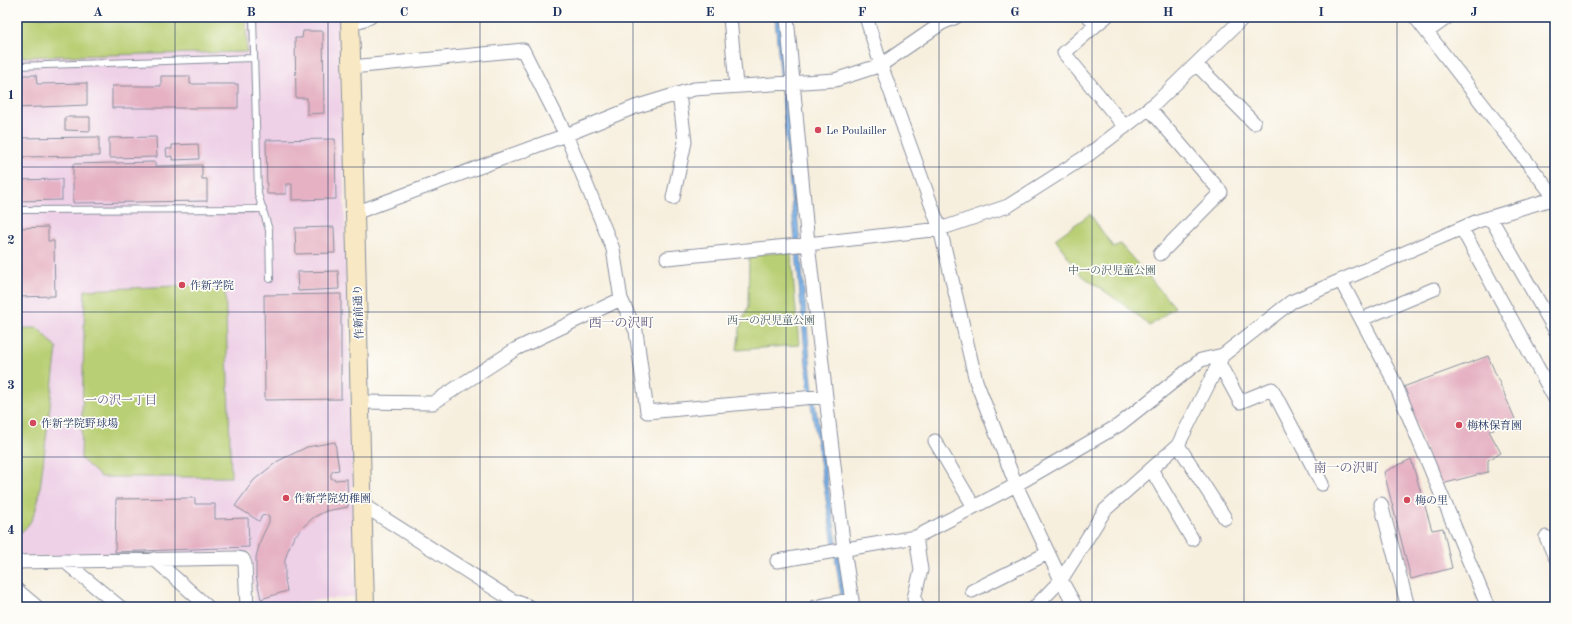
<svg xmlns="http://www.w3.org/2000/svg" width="1572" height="624" font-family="'Old Standard TT','Noto Serif JP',serif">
  <rect width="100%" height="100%" fill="#fdfcf7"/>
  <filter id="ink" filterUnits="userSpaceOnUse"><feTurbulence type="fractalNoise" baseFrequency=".025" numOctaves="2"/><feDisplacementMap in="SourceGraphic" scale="8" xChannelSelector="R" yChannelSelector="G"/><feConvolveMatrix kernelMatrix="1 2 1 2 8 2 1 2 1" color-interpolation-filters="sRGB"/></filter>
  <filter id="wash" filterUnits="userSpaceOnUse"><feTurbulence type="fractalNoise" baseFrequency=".012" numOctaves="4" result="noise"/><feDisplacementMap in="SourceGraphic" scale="16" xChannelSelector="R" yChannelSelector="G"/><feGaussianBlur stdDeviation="0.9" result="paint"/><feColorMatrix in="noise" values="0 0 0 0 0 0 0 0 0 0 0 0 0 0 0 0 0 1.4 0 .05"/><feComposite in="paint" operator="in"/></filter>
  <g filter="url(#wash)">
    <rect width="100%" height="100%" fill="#f7efde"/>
    <path fill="#eed0e7" d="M17,17H339L356,596L255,607L251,552L17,557Z"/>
    <path fill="#b9cf74" stroke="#6a7f69" d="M17,17H246L247,52L17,57Z
      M1090,214L1113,247L1120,244L1175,307L1150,326L1126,306L1081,275L1055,239Z
      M791,252L799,345L737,350L740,328L748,306L749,255Z
      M225,284L231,477H101L81,459L85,290Z
      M17,328H38L57,348L39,497C35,514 32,525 17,535Z"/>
    <path fill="#77b0e7" stroke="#4970a2" d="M775,17H780L812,384L847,607H843L808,385Z"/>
    <g id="blocks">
      <path fill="#e5b1c3" d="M303,31H323L324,113L307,114V98H296L295,38H302Z
        M17,75H36L37,84L87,83V105L17,108Z
        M161,76H190V84H238V108H112V86H161Z
        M65,117H90V131L65,130Z
        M99,137V156L17,157V138Z
        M156,137L157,157L109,158V138Z
        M335,139L336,199L292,200V184H286V194H267L266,140Z
        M198,144L199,159L172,160V156L167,157L166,149H172V145Z
        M155,162V166L202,165V179H207V201L73,203V164Z
        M62,179V200L17,201V180Z
        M48,227V241H54L55,296L17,297V228Z
        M334,227L335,253L296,254L295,228Z
        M338,271L339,289L298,291L297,272Z
        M341,294V399L265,400L264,295Z
        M1488,356L1515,419L1489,431L1501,453L1488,460V472L1438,485L1403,387Z
        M335,442L339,470L333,471L331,474V478L335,480L347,479L348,507L326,511L314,517L303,527L294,537L288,550L285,560V580L287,591L261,599L256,576V557L261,539L269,522V517L266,515L262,516L259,521L235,506L254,480L278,461L307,447Z
        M1411,459L1432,530L1443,528L1452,568L1411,579L1384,472Z
        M195,498V504H215V519L248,518L249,547L115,552L116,499Z"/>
    </g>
  </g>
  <g filter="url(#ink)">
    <use href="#blocks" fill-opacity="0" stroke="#898f9e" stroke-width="1"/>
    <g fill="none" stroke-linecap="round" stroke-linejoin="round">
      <defs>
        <path id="lane" d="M253,17L258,194L269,230L270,279
          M17,66L254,58
          M17,210L263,209"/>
        <path id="street" d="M730,17L736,86
          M787,17L808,244L844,550L853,607
          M866,17L881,65L940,229L976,381L1016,485L1061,580L1076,607
          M1089,17L1096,25L1064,53L1125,127
          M1415,17L1555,198
          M351,24L370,17
          M1096,25L1106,17
          M1427,32L1448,17
          M1196,64L1254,123
          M352,67L523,50L566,135L613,249L621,299L516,349L433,403L361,402
          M1149,108L1221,192L1160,254
          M673,198L685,142L679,94
          M355,213L566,135L635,107L694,89L835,80L881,65L942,23L956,17
          M1490,217L1555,330
          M1462,229L1555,399
          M667,258L808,244L940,229L1008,206L1088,155L1157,102L1244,17
          M1341,281L1394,381L1488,607
          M621,299L636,331L647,412L826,396
          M1362,319L1434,289
          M1219,363L1240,402L1272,389L1322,484
          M935,441L974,507
          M1178,445L1225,518
          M1151,469L1192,539
          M1381,504L1408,607
          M363,505L512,600L530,607
          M916,537L921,570L914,598L918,607
          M1546,537L1555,557
          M154,559L208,607
          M64,561L120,607
          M777,561L916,537L1016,485L1119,425L1201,360L1223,355L1291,302L1478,221L1555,198
          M17,562L238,558L243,559L245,564L247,607
          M17,590L37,607
          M972,591L1048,553
          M815,607L852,599
          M1035,607L1061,580L1105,510L1178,445L1223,355"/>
        <path id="secondary" d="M350,17L365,607"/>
      </defs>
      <use href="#lane" stroke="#898f9e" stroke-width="8"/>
      <use href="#street" stroke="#898f9e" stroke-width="15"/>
      <use href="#secondary" stroke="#898f9e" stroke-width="20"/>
      <use href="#lane" stroke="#fff" stroke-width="6"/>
      <use href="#street" stroke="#fff" stroke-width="13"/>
      <use href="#secondary" stroke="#f8e8c3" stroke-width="18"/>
    </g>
  </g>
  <path fill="none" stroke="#1b2f5e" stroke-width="1" stroke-opacity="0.55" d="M175,17V607M328,17V607M480,17V607M633,17V607M786,17V607M939,17V607M1092,17V607M1244,17V607M1397,17V607M17,167H1555M17,312H1555M17,457H1555"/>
  <g fill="#d1495b" stroke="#fdfcf7" stroke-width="1.5">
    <circle cx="818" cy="130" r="4"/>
    <circle cx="182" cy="285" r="4"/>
    <circle cx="33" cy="423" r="4"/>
    <circle cx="1459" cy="425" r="4"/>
    <circle cx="286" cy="498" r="4"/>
    <circle cx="1407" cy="500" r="4"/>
  </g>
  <g text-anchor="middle" stroke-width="3.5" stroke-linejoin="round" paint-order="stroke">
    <g font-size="11" fill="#1b2f5e" stroke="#fdfcf7" text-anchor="start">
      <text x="826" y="134">Le Poulailler</text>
      <text x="190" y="289">作新学院</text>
      <text x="41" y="427">作新学院野球場</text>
      <text x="1467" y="429">梅林保育園</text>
      <text x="294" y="502">作新学院幼稚園</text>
      <text x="1415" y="504">梅の里</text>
    </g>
    <g font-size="11" fill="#4a5f65" stroke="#fdfcf7">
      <text x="1112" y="274">中一の沢児童公園</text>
      <text x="771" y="324">西一の沢児童公園</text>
    </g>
    <g font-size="11" fill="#1b2f5e" stroke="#fdfcf7">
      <text transform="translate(358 312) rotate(-92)" y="4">作新前通り</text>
    </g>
    <g font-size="12" fill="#625c81" stroke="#fdfcf7">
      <text x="121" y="404">一の沢一丁目</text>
    </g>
    <g font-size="13" fill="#625c81" stroke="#fdfcf7">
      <text x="621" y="327">西一の沢町</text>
      <text x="1346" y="472">南一の沢町</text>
    </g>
  </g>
  <rect width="1572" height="624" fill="none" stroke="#fdfcf7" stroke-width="44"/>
  <rect x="22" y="22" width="1528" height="580" fill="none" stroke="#1b2f5e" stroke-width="1.5"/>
  <g font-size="13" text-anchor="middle" font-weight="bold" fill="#1b2f5e">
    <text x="98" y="16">A</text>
    <text x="251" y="16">B</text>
    <text x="404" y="16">C</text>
    <text x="557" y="16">D</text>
    <text x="710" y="16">E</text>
    <text x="862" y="16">F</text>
    <text x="1015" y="16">G</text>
    <text x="1168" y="16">H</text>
    <text x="1321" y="16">I</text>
    <text x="1474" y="16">J</text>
    <text x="11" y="99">1</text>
    <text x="11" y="244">2</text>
    <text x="11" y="389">3</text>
    <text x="11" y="534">4</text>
  </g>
</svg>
